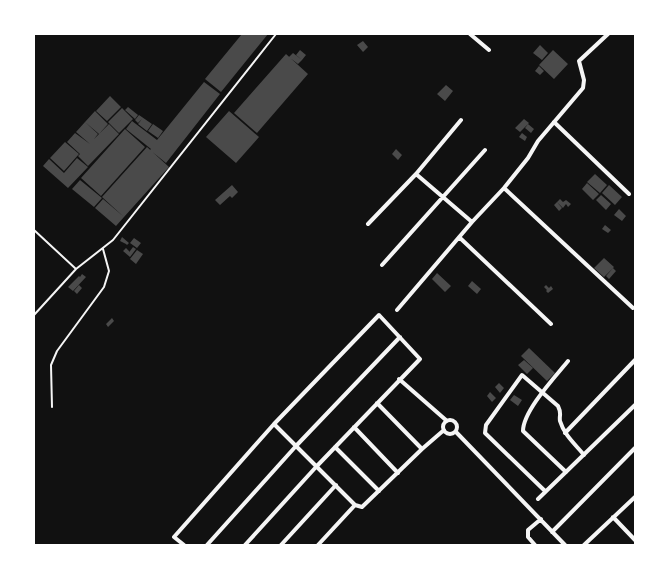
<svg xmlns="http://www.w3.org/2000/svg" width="669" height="579" font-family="Commissioner,sans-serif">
  <rect width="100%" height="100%" fill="#111"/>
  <path fill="#4a4a4a" d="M242,34H268L221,92L205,79Z
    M363,41L368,47L363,52L357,45Z
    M540,45L548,53L542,60L533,53Z
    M300,50L306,55L302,60L296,55Z
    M553,50L568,64L554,79L539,65Z
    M293,53L302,60L298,64L289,57Z
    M286,54L308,74L257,133L234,113Z
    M539,66L544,71L540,75L535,71Z
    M204,82L220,94L166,163L150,150L151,149L126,129L132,121L157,140Z
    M446,85L453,91L445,101L437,94Z
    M110,96L121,107L107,121L96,111Z
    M128,107L138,115L135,119L125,110Z
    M122,108L133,119L119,133L108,122Z
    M95,111L108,124L99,134L85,122Z
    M229,111L259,137L236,163L206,137Z
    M139,115L152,124L147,131L138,124L142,119L138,123L135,120Z
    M524,119L529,123L520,132L515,128Z
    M85,122L98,134L94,139L109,124L119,134L88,166L78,156L80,154L67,142L75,133L90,144L76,132Z
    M153,124L163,131L158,138L148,131Z
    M528,124L534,129L531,133L525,128Z
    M125,129L145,147L101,196L81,178Z
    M522,133L527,137L525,141L519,137Z
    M65,142L79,154L64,171L50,158Z
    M147,147L169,167L124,217L102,197Z
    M396,149L402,155L398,160L392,154Z
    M77,158L88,167L68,188L43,166L49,159L64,173Z
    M595,174L607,185L600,193L587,182Z
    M80,180L102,198L94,207L72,189Z
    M587,183L599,194L593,200L582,189Z
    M232,185L238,192L232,198L230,196L220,205L215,200Z
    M609,185L622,197L615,205L602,193Z
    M601,195L611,204L606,210L596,200Z
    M103,199L124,217L116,226L95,208Z
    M560,199L563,202L566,200L571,204L568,207L566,204L563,208L557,202Z
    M557,202L562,208L559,211L554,205Z
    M619,209L626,216L622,221L614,215Z
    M605,225L611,230L608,233L602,229Z
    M122,237L129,243L127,245L126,244L127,242L126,244L120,241Z
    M134,238L141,243L137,248L130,243Z
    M133,247L136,249L130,257L123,251L126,248L129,251V252L130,251Z
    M137,250L143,254L136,264L130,259Z
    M604,258L614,267L604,277L594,268Z
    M613,268L616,271L609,279L606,276Z
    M437,273L451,286L445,292L432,279Z
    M82,274L86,277L73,291L68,287L79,276L80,277Z
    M472,281L481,289L477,294L468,286Z
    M79,285L82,288L77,294L74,291Z
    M546,285L549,288L551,286L553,289L548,293L546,291L547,290L544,287Z
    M112,318L114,321L108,327L106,324Z
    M529,348L555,373L547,381L521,356Z
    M524,360L533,368L527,374L518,365Z
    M499,383L504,388L500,393L495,387Z
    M490,392L496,398L492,402L487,396Z
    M514,395L522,400L518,406L510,400Z"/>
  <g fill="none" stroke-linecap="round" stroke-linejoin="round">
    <path stroke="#f5f5f5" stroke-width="2" d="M34,230L76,269L113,240L276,34
      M34,315L76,269
      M52,407L51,365L57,351L104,287L109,271L103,249"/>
    <path stroke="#f5f5f5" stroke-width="4" d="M470,34L489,50
      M554,122L629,194
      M416,174L472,222
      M504,188L633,308
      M368,224L416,174L461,120
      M459,237L551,324
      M382,265L485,150
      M397,310L472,222L504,188L528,158L538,141L583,88L584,80L579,61L608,34
      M399,379L447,421
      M377,403L422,449
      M443 427a7 7 0 1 1 14 0a7 7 0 1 1-14 0Z
      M274,424L355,505L362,507L422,449L444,430
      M354,427L398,473
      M456,432L565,545
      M565,433L635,360
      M335,447L379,491
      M566,472L523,431C523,411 555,377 568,361
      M545,491L485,433L486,425L522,375L558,406C562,414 559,415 560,421C564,435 576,445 584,455
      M538,499L635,405
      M613,517L635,540
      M552,532L635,448
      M184,545L174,537L274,424L379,315L420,359L316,467L245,545
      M207,545L296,446L400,337
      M281,545L336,485
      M318,545L355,505
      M535,545L528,537V530L541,519
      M584,545L635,497"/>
  </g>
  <rect width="669" height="579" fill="none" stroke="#ffffff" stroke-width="70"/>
</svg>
